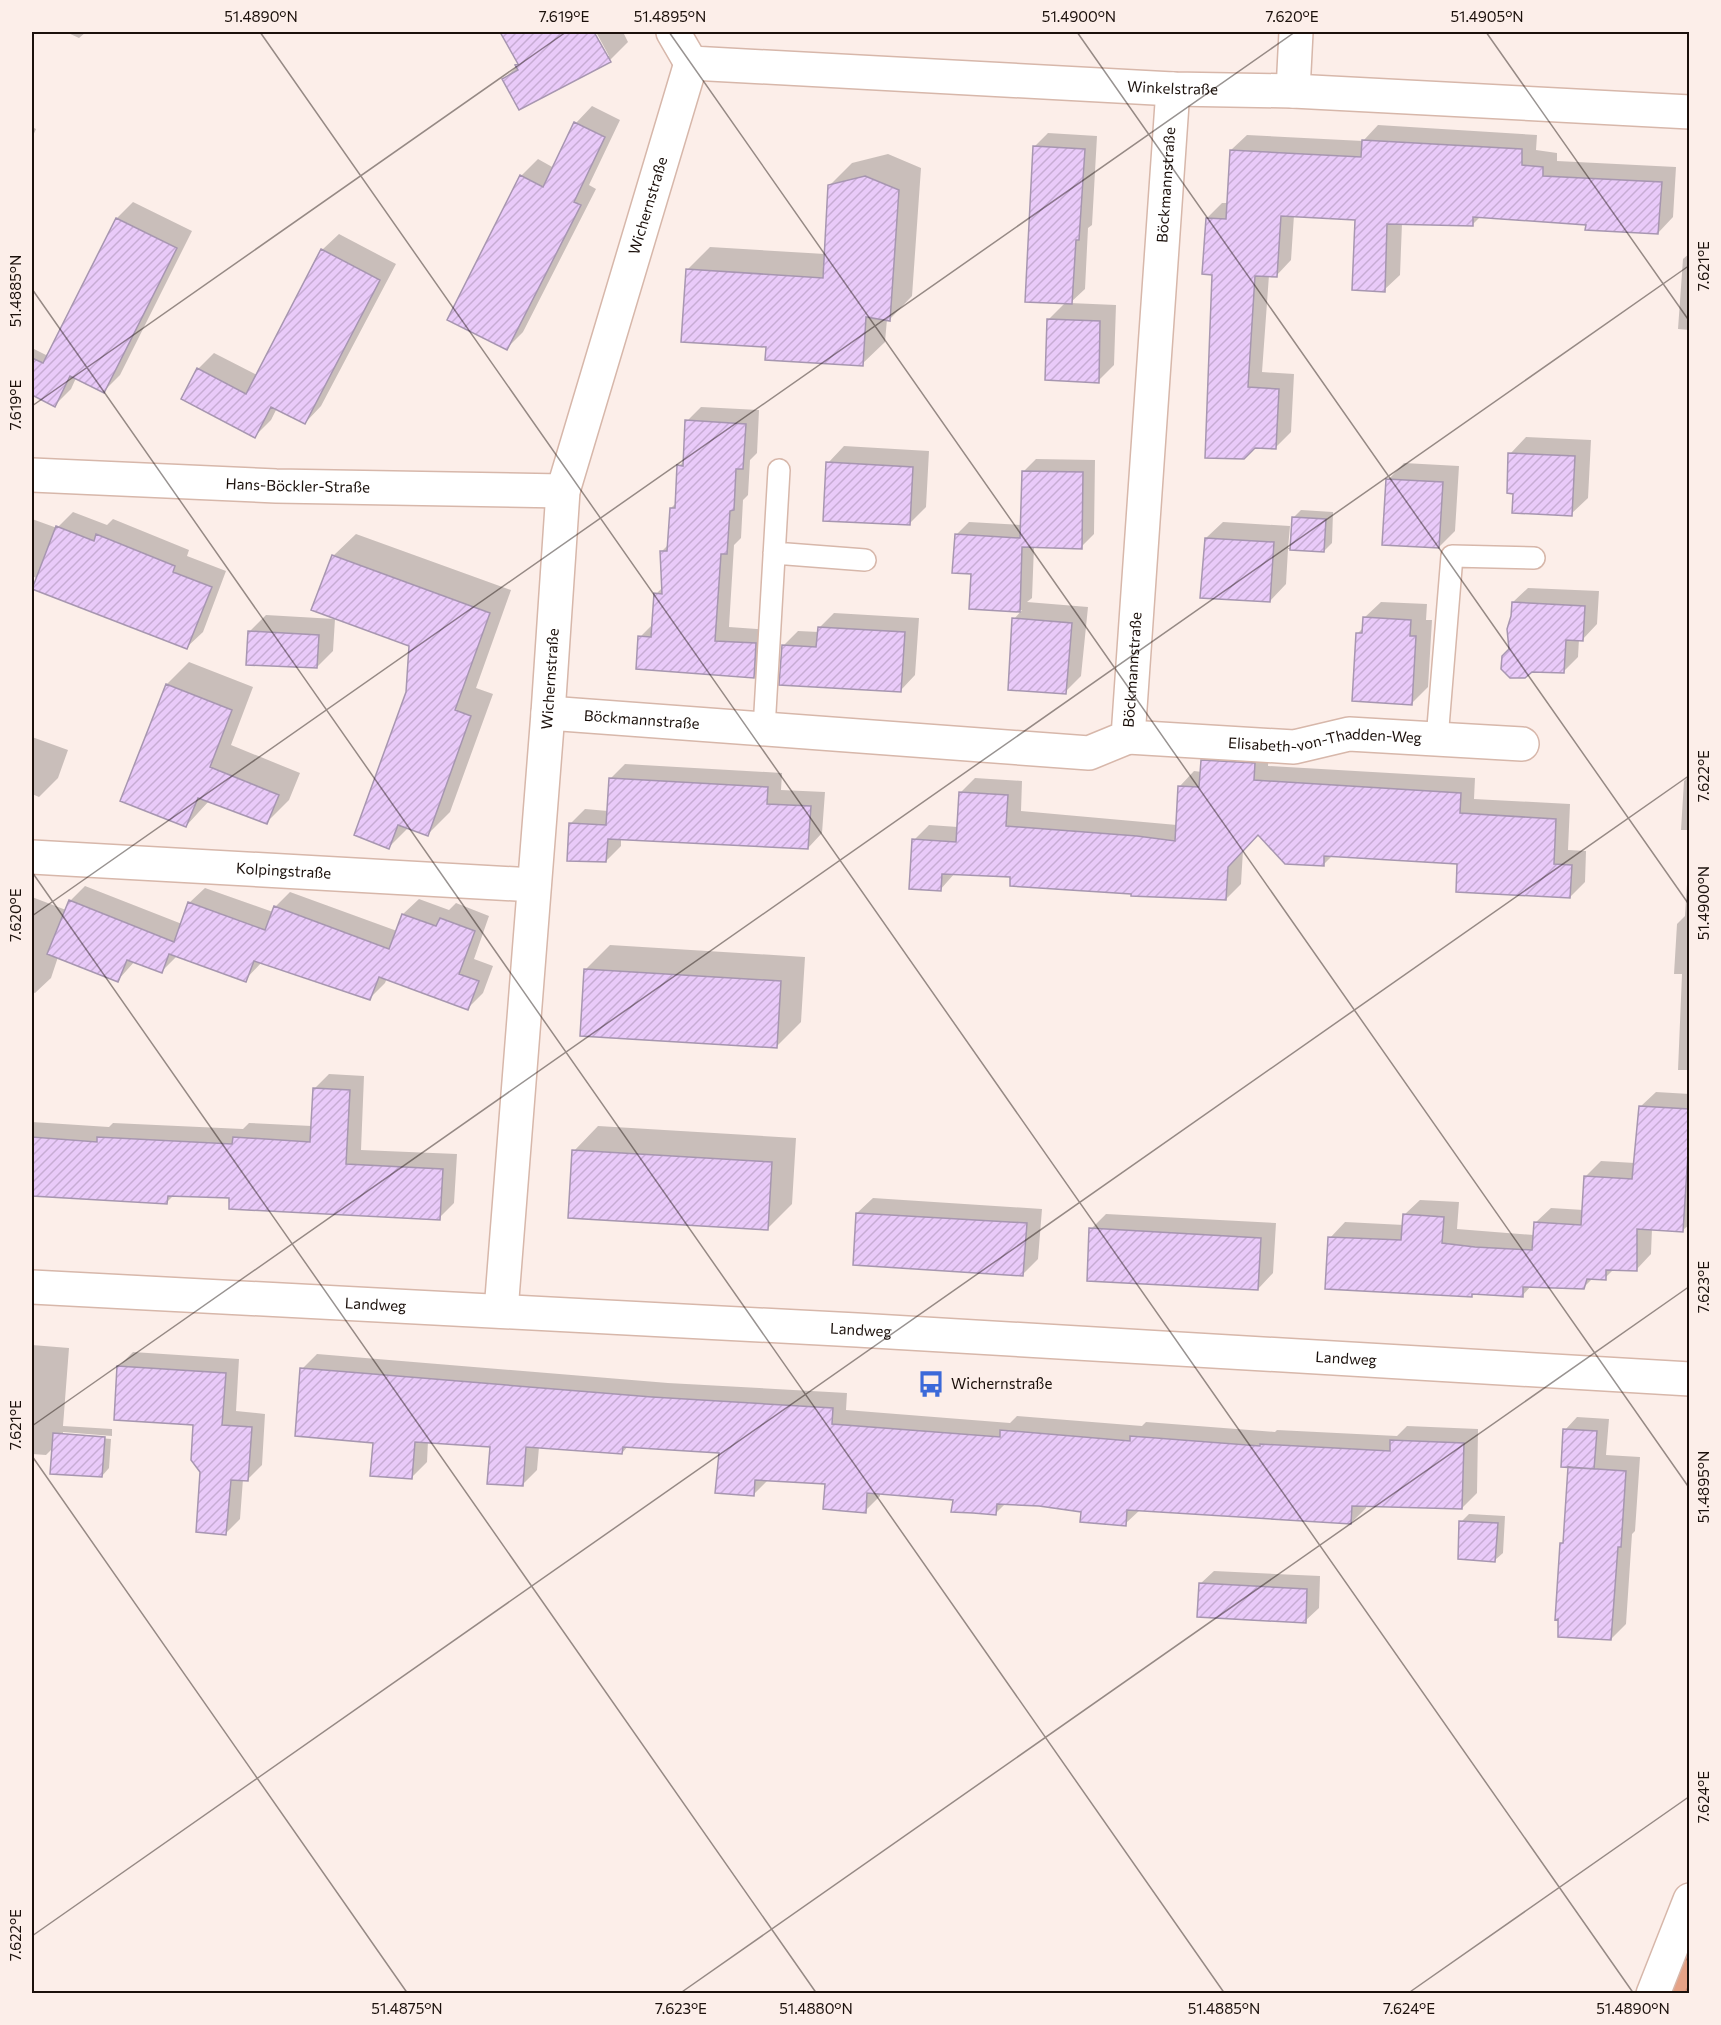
<svg xmlns="http://www.w3.org/2000/svg" width="1721" height="2025" font-family="Commissioner,sans-serif">
  <defs>
    <pattern id="forest-firs" width="22" height="20" patternUnits="userSpaceOnUse" patternTransform="scale(1.5)"><rect width="22" height="20" fill="#e5a286"/><path d="M5 1l3.5 6h-7zM16 11l3.5 6h-7z" fill="#c48a72"/></pattern>
    <pattern id="building-hatch" width="6" height="6" patternUnits="userSpaceOnUse" patternTransform="scale(1.5)"><rect width="6" height="6" fill="#e9caf9"/><path d="M-1 1l2-2M0 6l6-6M5 7l2-2" fill="none" stroke="#c7acd4"/></pattern>
  </defs>
  <rect width="100%" height="100%" fill="#fceee9"/>
  <path fill="url(#forest-firs)" d="M1689,1900V1993L1653,1994Z"/>
  <path fill="#0003" d="M66,32H86L79,38Z
    M502,32H593L606,56H609L596,32H623L628,42L610,60L504,79L519,64Z
    M592,106L620,120L589,185L596,189L523,332L507,348L521,176L538,159L554,168L576,123Z
    M1378,125L1537,135L1536,150L1557,153V161L1676,167L1673,217L1658,233L1587,223L1481,216L1472,225L1402,223L1400,275L1384,290L1356,219L1294,215L1291,260L1276,276L1269,275L1262,372L1294,374L1291,432L1276,447L1255,446L1213,273L1207,218L1222,203H1228L1231,150L1247,135L1363,141Z
    M32,127L36,129L32,138Z
    M1048,133L1097,136L1092,225L1088,228L1085,289L1070,303L1116,305L1114,365L1098,381L1049,319L1066,302L1035,146Z
    M888,154L921,168L912,296L890,319H887L885,342L862,364L767,346L687,270L710,247L825,254L829,186L852,163Z
    M133,202L192,231L120,375L104,391L76,378L71,389L55,405L32,394V348L46,355L51,351L117,218Z
    M339,234L396,264L321,406L305,423L277,408L271,420L255,436L198,369L214,353L257,375L322,250Z
    M1690,253V330L1678,329L1683,259Z
    M701,407L759,410L757,453L750,460L748,495L743,500L741,538L734,545L729,627L770,630L768,662L754,676L640,637L654,623L656,594L663,587L662,551L669,544L671,508L677,502L679,466L685,460L687,421Z
    M1526,437L1591,440L1588,498L1571,514L1515,492L1510,454Z
    M844,446L929,451L926,507L909,524L828,463Z
    M1036,459L1095,460L1094,534L1081,547L1034,546L1032,598L1027,602L1088,607L1081,676L1065,692L1014,619L1022,610L971,608L973,572L956,535L969,522L1022,525L1024,471Z
    M1404,463L1459,466L1455,531L1439,547L1388,480Z
    M1301,510L1333,512L1332,543L1324,551L1288,549L1286,584L1270,601L1206,538L1223,522L1290,526L1288,548H1291L1293,518Z
    M73,512L107,525L113,519L189,550L187,556L226,571L203,632L187,647L32,576V519L57,528Z
    M356,534L511,590L476,688L493,694L450,812L428,834L408,828L389,847L408,693L410,645L333,556Z
    M1528,588L1599,591L1597,624L1583,639H1579L1578,657L1563,672L1511,649L1513,602Z
    M1381,602L1427,604L1426,620H1432L1428,687L1411,704L1358,633L1364,627V618Z
    M834,613L919,618L915,675L901,690L783,646L798,631L819,632V628Z
    M266,615L335,619L333,651L317,667L250,631Z
    M189,662L253,687L231,745L300,773L289,800L267,822L209,801L186,826L122,800L167,684Z
    M32,737L68,750L58,778L39,797L32,794Z
    M1217,746L1269,749L1268,766L1475,778L1474,799L1570,804L1568,850L1586,851L1585,882L1570,897L1459,863L1333,855L1323,865L1259,833L1243,850L1241,884L1226,899L1132,893L1012,876L955,873L940,890L914,840L929,825L958,827L960,793L975,778L1022,781L1021,811L1177,825L1180,786L1194,771L1202,772V761Z
    M625,764L782,773L781,790L825,792L822,833L808,848L621,838V846L606,861L570,824L585,809L608,811L610,779Z
    M1690,775V830H1681L1684,781Z
    M1690,836V1070H1678L1682,974H1674L1677,924L1685,916Z
    M85,886L182,924L189,903L205,888L273,912L275,907L290,892L397,931L403,914L419,899L449,910L456,903L489,916L474,959L493,966L483,993L468,1008L387,978L385,983L370,998L262,962L245,980L177,956L162,971L135,961L118,980L58,957L51,978L35,993L32,992V897L66,910L70,901Z
    M610,945L805,957L801,1022L777,1046L586,969Z
    M329,1074L364,1076L361,1150L457,1154L454,1203L439,1218L231,1197L174,1195L166,1203L32,1194V1122L109,1127L113,1123L243,1129L249,1123L312,1126L314,1089Z
    M1656,1092L1690,1094V1224L1683,1230L1652,1228L1651,1254L1636,1270L1614,1269L1605,1278L1594,1277L1583,1288L1532,1285L1522,1296L1474,1293L1472,1295L1330,1238L1345,1222L1404,1225V1215L1420,1200L1459,1202L1457,1229L1534,1235L1535,1223L1551,1208L1584,1210L1585,1177L1601,1161L1635,1163L1640,1107Z
    M598,1126L796,1138L792,1204L768,1228L574,1151Z
    M873,1198L1042,1209L1038,1259L1023,1274L857,1213Z
    M1106,1214L1276,1223L1273,1273L1258,1289L1091,1229Z
    M32,1345L69,1348L63,1426L112,1429V1436L63,1432V1435L111,1439L109,1468L102,1476L54,1447L46,1455L32,1454Z
    M133,1352L239,1359L236,1411L265,1414L262,1465L248,1479H243L240,1519L226,1533L202,1471L194,1423L119,1366Z
    M317,1354L668,1383L847,1393L846,1410L1010,1423L1017,1416L1142,1426L1146,1422L1275,1432L1277,1430L1397,1436L1407,1426L1478,1429L1477,1493L1462,1508L1366,1505V1508L1351,1523L1141,1509L1125,1524L1082,1511L1040,1505L1006,1503L996,1513L954,1499L880,1493V1496L865,1511L826,1483L769,1479L754,1494L720,1452L629,1445L622,1453L539,1447L537,1470L522,1485L491,1445L428,1441L427,1462L412,1477L302,1369Z
    M1577,1417L1609,1419L1606,1455L1640,1457L1635,1531L1632,1534L1626,1624L1611,1639L1561,1544L1565,1540L1569,1468L1565,1430Z
    M1469,1514L1505,1516L1503,1553L1495,1560L1461,1522Z
    M1214,1571L1320,1576L1319,1608L1305,1621L1200,1584Z"/>
  <path fill="url(#building-hatch)" stroke="#a796b0" stroke-width="1.5" d="M500,32H594L611,62L519,110L502,79L518,70L515,65L518,64Z
    M574,122L605,137L574,202L581,205L507,350L447,320L520,175L543,187Z
    M1362,140L1522,149V165L1543,167V176L1662,182L1658,234L1585,230L1586,225L1473,217V226L1387,224L1385,292L1352,290L1355,220L1281,216L1277,277L1255,276L1248,387L1279,389L1276,449L1255,448L1244,459L1205,458L1212,275L1202,274L1206,218L1226,219L1230,150L1361,157Z
    M1033,146L1085,149L1079,240H1076L1072,304L1025,302Z
    M865,176L899,190L890,321L866,317L863,366L765,360L766,347L681,342L686,269L823,278L828,185Z
    M116,218L177,248L104,393L70,376L55,407L32,395V358L43,363Z
    M321,249L380,280L305,424L271,407L255,438L181,399L197,368L246,394Z
    M1047,319L1100,321L1099,383L1045,380Z
    M685,420L746,424L743,469H736L734,510L730,511L727,554H721L715,641L756,643L754,678L636,669L638,636L651,637L654,593L662,594L660,551H667L670,508H675L677,465L683,466Z
    M1508,453L1575,456L1572,516L1512,513L1513,494L1507,493Z
    M826,462L913,467L910,525L823,521Z
    M1022,471L1083,472L1082,549L1022,547L1020,612L969,609L971,574L952,573L955,534L1020,538Z
    M1386,479L1443,482L1439,548L1382,545Z
    M1292,517L1326,519L1324,552L1290,550Z
    M56,526L94,541L96,534L175,566L173,572L212,587L187,649L32,589Z
    M1205,538L1274,542L1270,602L1200,598Z
    M332,555L490,613L455,710L471,716L428,836L398,825L389,849L354,835L406,692L409,646L311,610Z
    M1512,602L1585,606L1583,641L1566,640L1564,673L1532,672L1525,678H1510L1501,669L1502,656L1509,649L1507,629L1511,616Z
    M1363,617L1411,620L1410,636H1416L1412,705L1352,701L1356,633H1362Z
    M1012,618L1072,623L1066,694L1008,690Z
    M818,627L905,632L901,692L779,685L782,645L816,647Z
    M248,631L319,635L317,668L246,665Z
    M166,684L232,710L210,767L279,795L267,824L198,798L186,827L120,801Z
    M1201,760L1255,763L1254,780L1461,793L1460,813L1556,819L1554,864L1572,865L1570,898L1456,892L1457,864L1324,856V866L1285,864L1258,835L1228,867L1226,900L1131,896V894L1010,886V877L942,874L941,891L909,889L912,839L956,842L959,792L1008,795L1006,826L1137,836L1175,841L1178,786L1199,787Z
    M609,778L768,787L767,804L811,806L808,849L608,839L606,862L567,861L569,823L606,825Z
    M69,900L174,942L188,902L265,930L274,906L389,949L402,914L436,926L440,918L475,931L459,974L479,981L468,1010L379,977L370,1000L254,961L246,982L169,954L162,973L127,960L118,982L47,954Z
    M584,969L781,981L777,1048L580,1036Z
    M313,1088L350,1090L346,1164L443,1169L440,1220L229,1209V1198L168,1196L167,1204L32,1196V1137L97,1142V1137L232,1144L233,1137L310,1142Z
    M1639,1106L1689,1109V1137L1683,1232L1637,1229V1271L1606,1270V1280L1587,1279L1584,1289L1523,1287V1297L1472,1294V1297L1325,1289L1328,1237L1401,1240L1403,1214L1444,1217L1442,1243L1475,1247L1532,1250L1534,1222L1581,1225L1584,1176L1632,1179Z
    M572,1150L772,1162L768,1230L568,1218Z
    M856,1213L1027,1223L1023,1276L853,1265Z
    M1089,1228L1261,1238L1258,1290L1087,1281Z
    M117,1366L226,1373L222,1425L252,1427L248,1481L231,1480L226,1535L196,1532L200,1472L191,1460L193,1425L114,1420Z
    M300,1368L652,1397L833,1408L832,1424L1000,1437V1430L1130,1441V1436L1260,1446V1444L1390,1451V1440L1464,1443L1462,1509L1352,1506L1351,1524L1127,1510L1126,1526L1080,1522L1081,1512L1039,1506L997,1504L996,1515L973,1513L951,1512L953,1500L867,1493L866,1513L843,1511L823,1509L825,1484L755,1480L754,1496L715,1493L719,1453L623,1447L622,1454L526,1447L523,1486L487,1484L490,1447L415,1442L412,1479L370,1476L373,1443L295,1436Z
    M1563,1429L1597,1431L1594,1469L1561,1467Z
    M53,1433L105,1437L102,1477L50,1474Z
    M1568,1467L1626,1471L1621,1547H1618L1611,1640L1558,1637V1619L1555,1620L1560,1543H1563Z
    M1459,1521L1498,1523L1495,1562L1458,1559Z
    M1199,1583L1307,1589L1306,1623L1197,1617Z"/>
  <g fill="none" stroke-linecap="round" stroke-linejoin="round">
    <defs>
      <path id="lane" d="M774,553L865,560
        M764,729L779,470
        M1437,739L1452,556L1534,558"/>
      <g id="street">
        <path id="s1" d="M673,32L691,63L1173,89L1293,91L1690,112"/>
        <path d="M1293,91L1296,32"/>
        <path id="s2" d="M32,475L276,486L563,491"/>
        <path id="s3" d="M548,713L1089,753L1128,737L1173,89"/>
        <path id="s4" d="M1128,737L1294,747L1349,734L1522,744"/>
        <path id="s5" d="M32,857L534,885"/>
        <path id="s6" d="M32,1287L857,1330L1690,1379"/>
        <path id="s7" d="M501,1311L548,713L563,491L691,63"/>
      </g>
      <path id="secondary" d="M1653,1994L1690,1900"/>
    </defs>
    <use href="#lane" stroke="#d7b7aa" stroke-width="24"/>
    <use href="#street" stroke="#d7b7aa" stroke-width="36"/>
    <use href="#secondary" stroke="#d7b7aa" stroke-width="36"/>
    <use href="#lane" stroke="#fff" stroke-width="21"/>
    <use href="#street" stroke="#fff" stroke-width="33"/>
    <use href="#secondary" stroke="#fff" stroke-width="33"/>
  </g>
  <path fill="none" stroke="#1b100b" stroke-width="1.5" stroke-opacity="0.45" d="M260,32L1634,1994M669,32L1690,1489M1077,32L1690,906M1486,32L1690,322M32,289L1225,1994M32,406L566,32M32,872L817,1994M32,916L1295,32M32,1426L1690,265M32,1456L408,1994M32,1936L1690,775M679,1994L1690,1286M1407,1994L1690,1796"/>
  <defs>
    <symbol id="bus-bare" viewBox="-9 -9 18 18"><path d="M-5-6H5V4H4V6H2V4H-2V6H-4V4H-5ZM-3.5-4V0h7V-4ZM-3.5 1.2v1.5H-2V1.2ZM2 1.2v1.5H3.5V1.2Z" fill="#3b69d9" stroke="#fceee9" stroke-width="2.5" paint-order="stroke"/></symbol>
  </defs>
  <g fill-rule="evenodd">
    <use href="#bus-bare" x="912" y="1365" width="38" height="38"/>
  </g>
  <g text-anchor="middle" stroke-width="4.5" stroke-linejoin="round" paint-order="stroke">
    <g font-size="15" fill="#1b100b" stroke="#fceee9">
      <text dy="5" stroke="none"><textPath href="#s1" startOffset="518">Winkelstraße</textPath></text>
      <text dy="5" stroke="none"><textPath href="#s3" startOffset="1138">Böckmannstraße</textPath></text>
      <text dy="5" stroke="none"><textPath href="#s7" startOffset="1120">Wichernstraße</textPath></text>
      <text dy="5" stroke="none"><textPath href="#s2" startOffset="266">Hans-Böckler-Straße</textPath></text>
      <text dy="5" stroke="none"><textPath href="#s3" startOffset="652">Böckmannstraße</textPath></text>
      <text dy="5" stroke="none"><textPath href="#s7" startOffset="634">Wichernstraße</textPath></text>
      <text dy="5" stroke="none"><textPath href="#s3" startOffset="94">Böckmannstraße</textPath></text>
      <text dy="5" stroke="none"><textPath href="#s4" startOffset="198">Elisabeth-von-Thadden-Weg</textPath></text>
      <text dy="5" stroke="none"><textPath href="#s5" startOffset="252">Kolpingstraße</textPath></text>
      <text dy="5" stroke="none"><textPath href="#s6" startOffset="344">Landweg</textPath></text>
      <text dy="5" stroke="none"><textPath href="#s6" startOffset="830">Landweg</textPath></text>
      <text dy="5" stroke="none"><textPath href="#s6" startOffset="1316">Landweg</textPath></text>
    </g>
    <g font-size="15" fill="#1b100b" stroke="#fceee9" text-anchor="start">
      <text x="951" y="1389">Wichernstraße</text>
    </g>
  </g>
  <rect width="1721" height="2025" fill="none" stroke="#fceee9" stroke-width="66"/>
  <rect x="33" y="33" width="1655" height="1959" fill="none" stroke="#1b100b" stroke-width="2"/>
  <g font-size="15" text-anchor="middle" fill="#1b100b">
    <text x="261" y="22">51.4890°N</text>
    <text x="564" y="22">7.619°E</text>
    <text x="670" y="22">51.4895°N</text>
    <text x="1079" y="22">51.4900°N</text>
    <text x="1292" y="22">7.620°E</text>
    <text x="1487" y="22">51.4905°N</text>
    <text transform="translate(1704 266) rotate(-90)" y="5">7.621°E</text>
    <text transform="translate(16 291) rotate(-90)" y="5">51.4885°N</text>
    <text transform="translate(16 405) rotate(-90)" y="5">7.619°E</text>
    <text transform="translate(1704 776) rotate(-90)" y="5">7.622°E</text>
    <text transform="translate(1704 903) rotate(-90)" y="5">51.4900°N</text>
    <text transform="translate(16 915) rotate(-90)" y="5">7.620°E</text>
    <text transform="translate(1704 1287) rotate(-90)" y="5">7.623°E</text>
    <text transform="translate(16 1425) rotate(-90)" y="5">7.621°E</text>
    <text transform="translate(1704 1487) rotate(-90)" y="5">51.4895°N</text>
    <text transform="translate(1704 1797) rotate(-90)" y="5">7.624°E</text>
    <text transform="translate(16 1935) rotate(-90)" y="5">7.622°E</text>
    <text x="407" y="2014">51.4875°N</text>
    <text x="681" y="2014">7.623°E</text>
    <text x="816" y="2014">51.4880°N</text>
    <text x="1224" y="2014">51.4885°N</text>
    <text x="1409" y="2014">7.624°E</text>
    <text x="1633" y="2014">51.4890°N</text>
  </g>
</svg>
